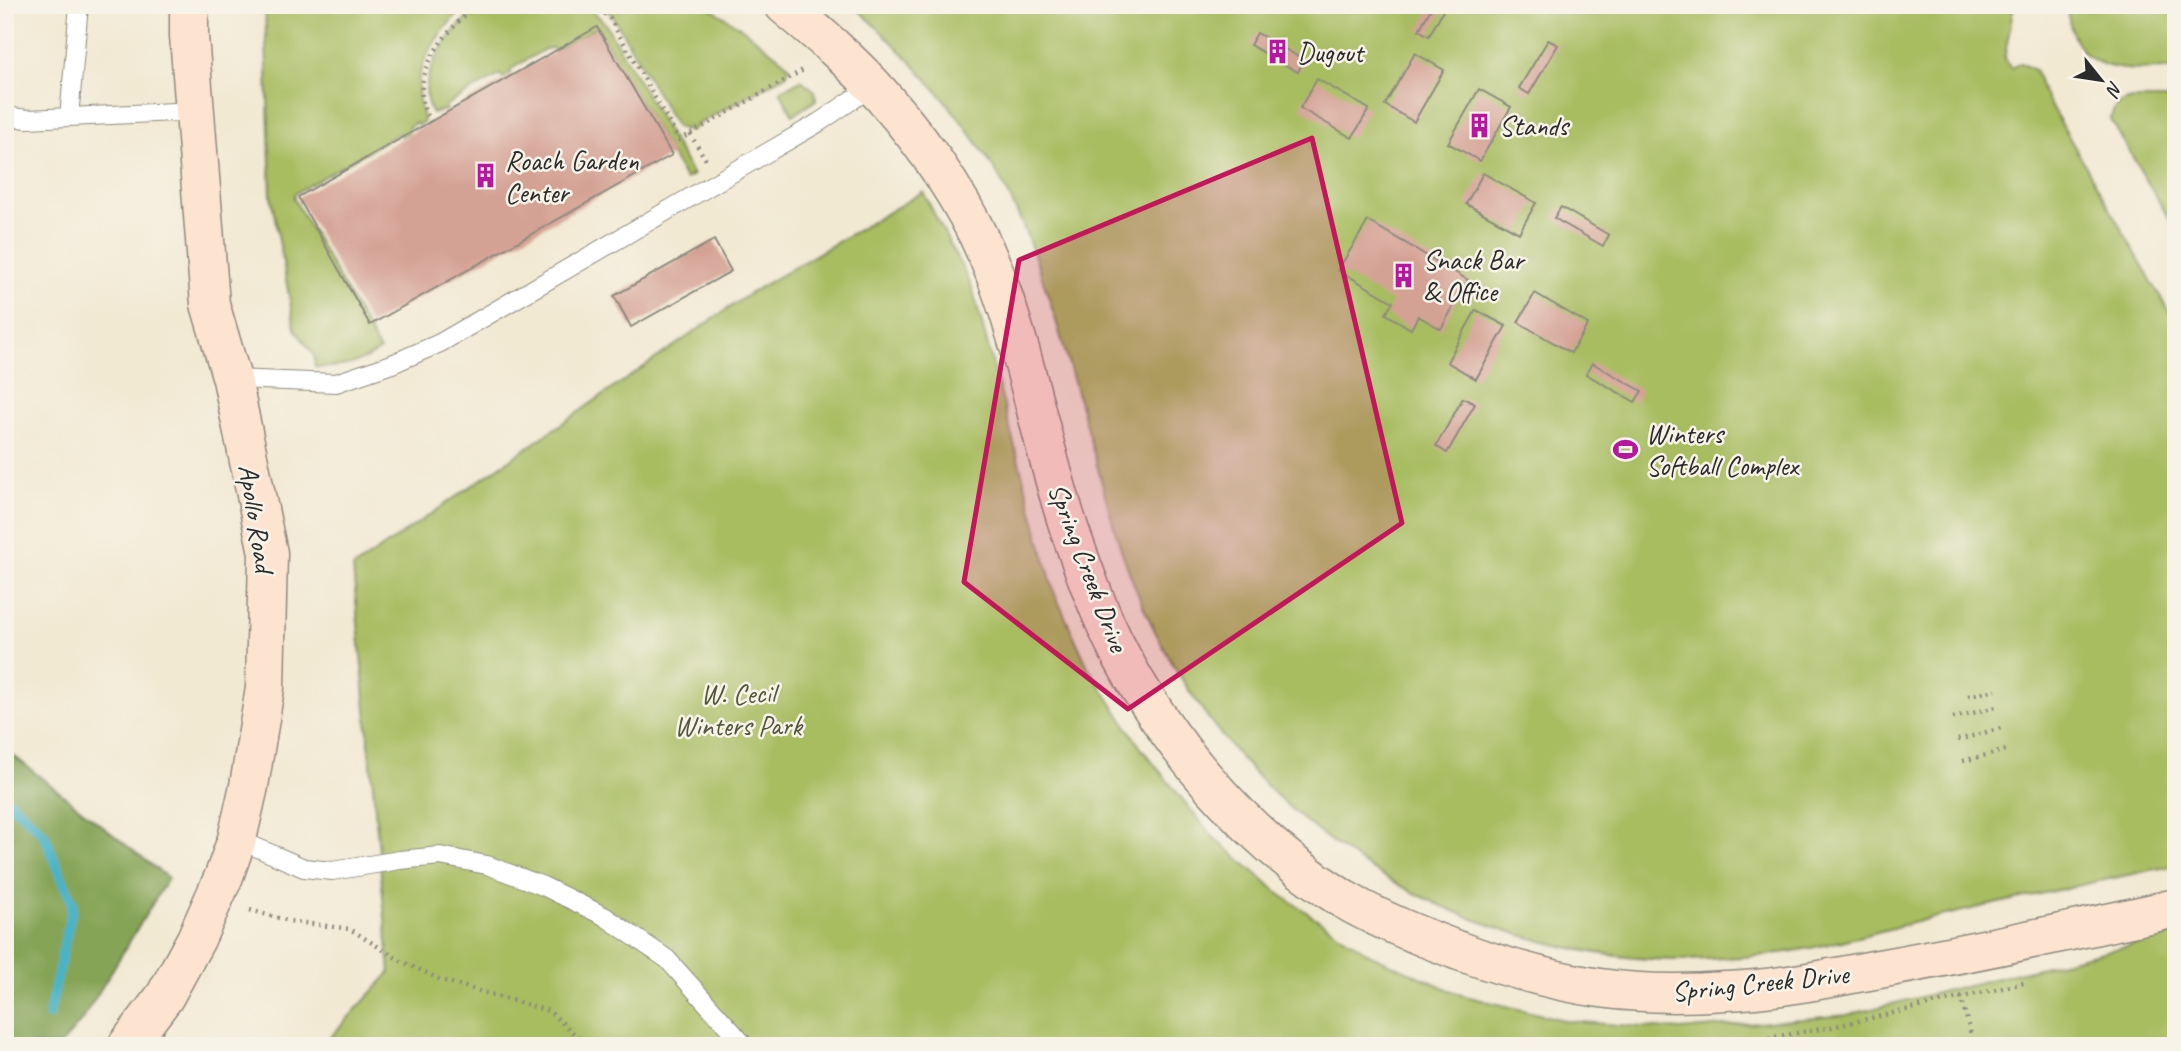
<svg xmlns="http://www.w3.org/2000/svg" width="2181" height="1051" font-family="Caveat,sans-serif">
  <rect width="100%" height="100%" fill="#f7f3e8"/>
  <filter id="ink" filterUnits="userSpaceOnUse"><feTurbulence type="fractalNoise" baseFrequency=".0143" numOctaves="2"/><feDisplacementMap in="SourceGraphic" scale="14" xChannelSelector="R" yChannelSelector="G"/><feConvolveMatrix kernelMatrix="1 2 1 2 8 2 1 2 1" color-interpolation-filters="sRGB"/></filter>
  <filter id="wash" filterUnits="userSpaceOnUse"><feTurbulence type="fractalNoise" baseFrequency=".00686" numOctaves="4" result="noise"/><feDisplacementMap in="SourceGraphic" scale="28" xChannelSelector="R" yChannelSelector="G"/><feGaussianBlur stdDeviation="1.57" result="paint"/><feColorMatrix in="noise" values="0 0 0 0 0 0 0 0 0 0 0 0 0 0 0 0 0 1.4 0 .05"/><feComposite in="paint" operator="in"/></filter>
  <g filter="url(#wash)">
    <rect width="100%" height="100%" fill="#f2e9d3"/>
    <path fill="#a8bc61" stroke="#6a7446" stroke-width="2" d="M265,5H468C458,12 449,23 441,33C419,64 412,85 424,121L418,125L415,123L408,128V132L401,136L399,133L294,194V199L380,351C356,365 343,368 315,367L314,355L295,329L271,196Z
      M486,5H581L594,12L605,23L693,175L685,179L597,27L555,51L553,48L545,49L511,69V73L503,78L500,75L446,105V110L432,113C410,79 456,19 486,5Z
      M599,5H706L743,29L785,62L789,66L787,74L702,122L690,131L676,127L620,28L611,14Z
      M853,5H2014L2004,60L2011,68L2020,63L2036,71L2042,90L2176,324V865C2093,882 2011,900 1928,919C1879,931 1823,948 1773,954C1752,957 1729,958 1708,959C1633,964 1557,949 1487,924C1298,857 1163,706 1110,513C1093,450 1076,387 1057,324C1042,276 1027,228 1003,184C966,119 909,55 853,5Z
      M2065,5H2176V69C2140,69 2092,77 2074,37C2070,27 2068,15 2065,5Z
      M801,80L815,91L816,100L793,115L780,91Z
      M2133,99H2176V231L2111,120C2112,106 2120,102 2133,99Z
      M923,192L972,287L1054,592L1088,667L1141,748L1212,836L1281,895L1371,955L1461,995L1568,1021L1681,1030L1847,1015L2176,934V1046H322L390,973L353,568L752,292Z"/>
    <path fill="#86a457" stroke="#586841" stroke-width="2" d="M5,749L168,878L82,1020L60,1046H5Z"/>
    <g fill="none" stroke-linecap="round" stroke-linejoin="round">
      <path stroke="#4ab3c8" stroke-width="10" d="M5,801L10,802L44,834L73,904L49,1015"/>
    </g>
    <g id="blocks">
      <path fill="#d4a294" d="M1433,5H1446L1429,36L1419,30Z
        M597,27L672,155L370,325L298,197Z
        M1257,33L1304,60L1298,72L1250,45Z
        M1548,40L1558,45L1529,94L1519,88Z
        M1415,53L1444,70L1414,122L1385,105Z
        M1317,79L1369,109L1352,138L1300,108Z
        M1479,89L1511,107L1480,161L1448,143Z
        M1483,173L1536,203L1519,233L1466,204Z
        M1561,207L1609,235L1603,246L1554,218Z
        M1368,221L1468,280L1441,329L1418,316L1411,329L1386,314L1393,302L1338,270Z
        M714,240L731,271L631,327L614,296Z
        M1535,293L1588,324L1571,353L1518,322Z
        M1476,310L1506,326L1476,379L1447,362Z
        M1592,363L1642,391L1635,402L1586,374Z
        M1463,398L1475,404L1447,453L1436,446Z"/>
    </g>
  </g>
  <g filter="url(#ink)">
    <use href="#blocks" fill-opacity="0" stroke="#8e8a7f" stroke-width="2"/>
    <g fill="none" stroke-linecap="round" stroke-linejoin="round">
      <defs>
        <path id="lane" d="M5,116L27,119L195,111
          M69,117L79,5
          M232,379L336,383L392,364L440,343L818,123L873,86
          M237,839L304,868L332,871L400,860L440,856L487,865L543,886L604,916L667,959L745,1046"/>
        <path id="secondary" d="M784,5C819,34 854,63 884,98C930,150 972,213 997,279C1028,361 1042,448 1070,531C1083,568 1096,605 1113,640C1163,741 1247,839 1343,899C1379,920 1420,936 1459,951C1504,967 1552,981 1600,988C1641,994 1684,994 1726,991C1781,989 1835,977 1890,967C1985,950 2081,929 2176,908
          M127,1046L165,996L196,939L224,876L237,839L249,786L265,688L268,553L232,379L210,304L189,36V5"/>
      </defs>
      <use href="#lane" stroke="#8e8a7f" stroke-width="20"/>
      <use href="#secondary" stroke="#8e8a7f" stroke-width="41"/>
      <path stroke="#8e8a7f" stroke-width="4.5" stroke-dasharray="2 5" stroke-linecap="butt" d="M593,5L609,17L679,140L803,70
        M431,122C429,117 425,112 424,107C412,70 450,25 478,5
        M690,134L706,160
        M1968,696L1996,690
        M1953,718L2000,706
        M1958,740L2005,727
        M1963,761L2010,749
        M250,910L289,921L350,929L401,961L441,980L549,1011L588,1046
        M1961,997L1974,1046
        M1750,1046L1756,1040L1832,1027L2028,982"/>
      <use href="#lane" stroke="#fff" stroke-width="18"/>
      <use href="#secondary" stroke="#fde4d1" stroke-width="38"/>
    </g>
  </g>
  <path fill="#c2185b" fill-opacity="0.2" stroke="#c2185b" stroke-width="5" stroke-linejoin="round" d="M1312,138L1402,523L1128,709L964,582L1019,260Z"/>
  <defs>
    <symbol id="building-bare" viewBox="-9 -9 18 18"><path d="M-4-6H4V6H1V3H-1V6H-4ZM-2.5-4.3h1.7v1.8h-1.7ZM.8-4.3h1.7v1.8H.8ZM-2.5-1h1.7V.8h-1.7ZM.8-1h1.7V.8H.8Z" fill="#b5179e" stroke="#f7f3e8" stroke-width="2.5" paint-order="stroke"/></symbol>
    <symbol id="stadium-bare" viewBox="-9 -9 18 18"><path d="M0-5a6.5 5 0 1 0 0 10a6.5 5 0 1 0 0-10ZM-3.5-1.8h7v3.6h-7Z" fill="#b5179e" stroke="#f7f3e8" stroke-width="2.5" paint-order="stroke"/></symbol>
  </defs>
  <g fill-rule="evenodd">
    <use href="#building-bare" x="1260" y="34" width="35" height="35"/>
    <use href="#building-bare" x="1462" y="108" width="35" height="35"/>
    <use href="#building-bare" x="468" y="158" width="35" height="35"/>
    <use href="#building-bare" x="1386" y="258" width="35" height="35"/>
    <use href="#stadium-bare" x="1608" y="432" width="35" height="35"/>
  </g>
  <g text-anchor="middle" stroke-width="5" stroke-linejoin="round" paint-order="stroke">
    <g font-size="28" fill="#2b2b2b" stroke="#f7f3e8" text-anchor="start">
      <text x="1297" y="62">Dugout</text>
      <text x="1499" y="135">Stands</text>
      <text x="505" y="170">Roach Garden<tspan x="505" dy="32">Center</tspan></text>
      <text x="1423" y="269">Snack Bar<tspan x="1423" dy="32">&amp; Office</tspan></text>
      <text x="1646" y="443">Winters<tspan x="1646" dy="32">Softball Complex</tspan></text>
    </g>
    <g font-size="28" fill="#2b2b2b" stroke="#f7f3e8">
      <text transform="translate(257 518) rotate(81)" y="10">Apollo Road</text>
      <text transform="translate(1089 567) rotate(69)" y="10">Spring Creek Drive</text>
      <text transform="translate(1760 982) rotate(-6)" y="10">Spring Creek Drive</text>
    </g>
    <g font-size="28" fill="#50563b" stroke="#f7f3e8">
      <text x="738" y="703">W. Cecil<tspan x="738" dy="32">Winters Park</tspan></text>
    </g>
  </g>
  <rect width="2181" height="1051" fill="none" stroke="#f7f3e8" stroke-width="28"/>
  <g transform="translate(2101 80) rotate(120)" stroke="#f7f3e8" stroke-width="5" paint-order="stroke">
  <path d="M0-5L12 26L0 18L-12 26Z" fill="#2b2b2b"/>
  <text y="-10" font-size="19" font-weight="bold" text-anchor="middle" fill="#2b2b2b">N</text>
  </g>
</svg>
